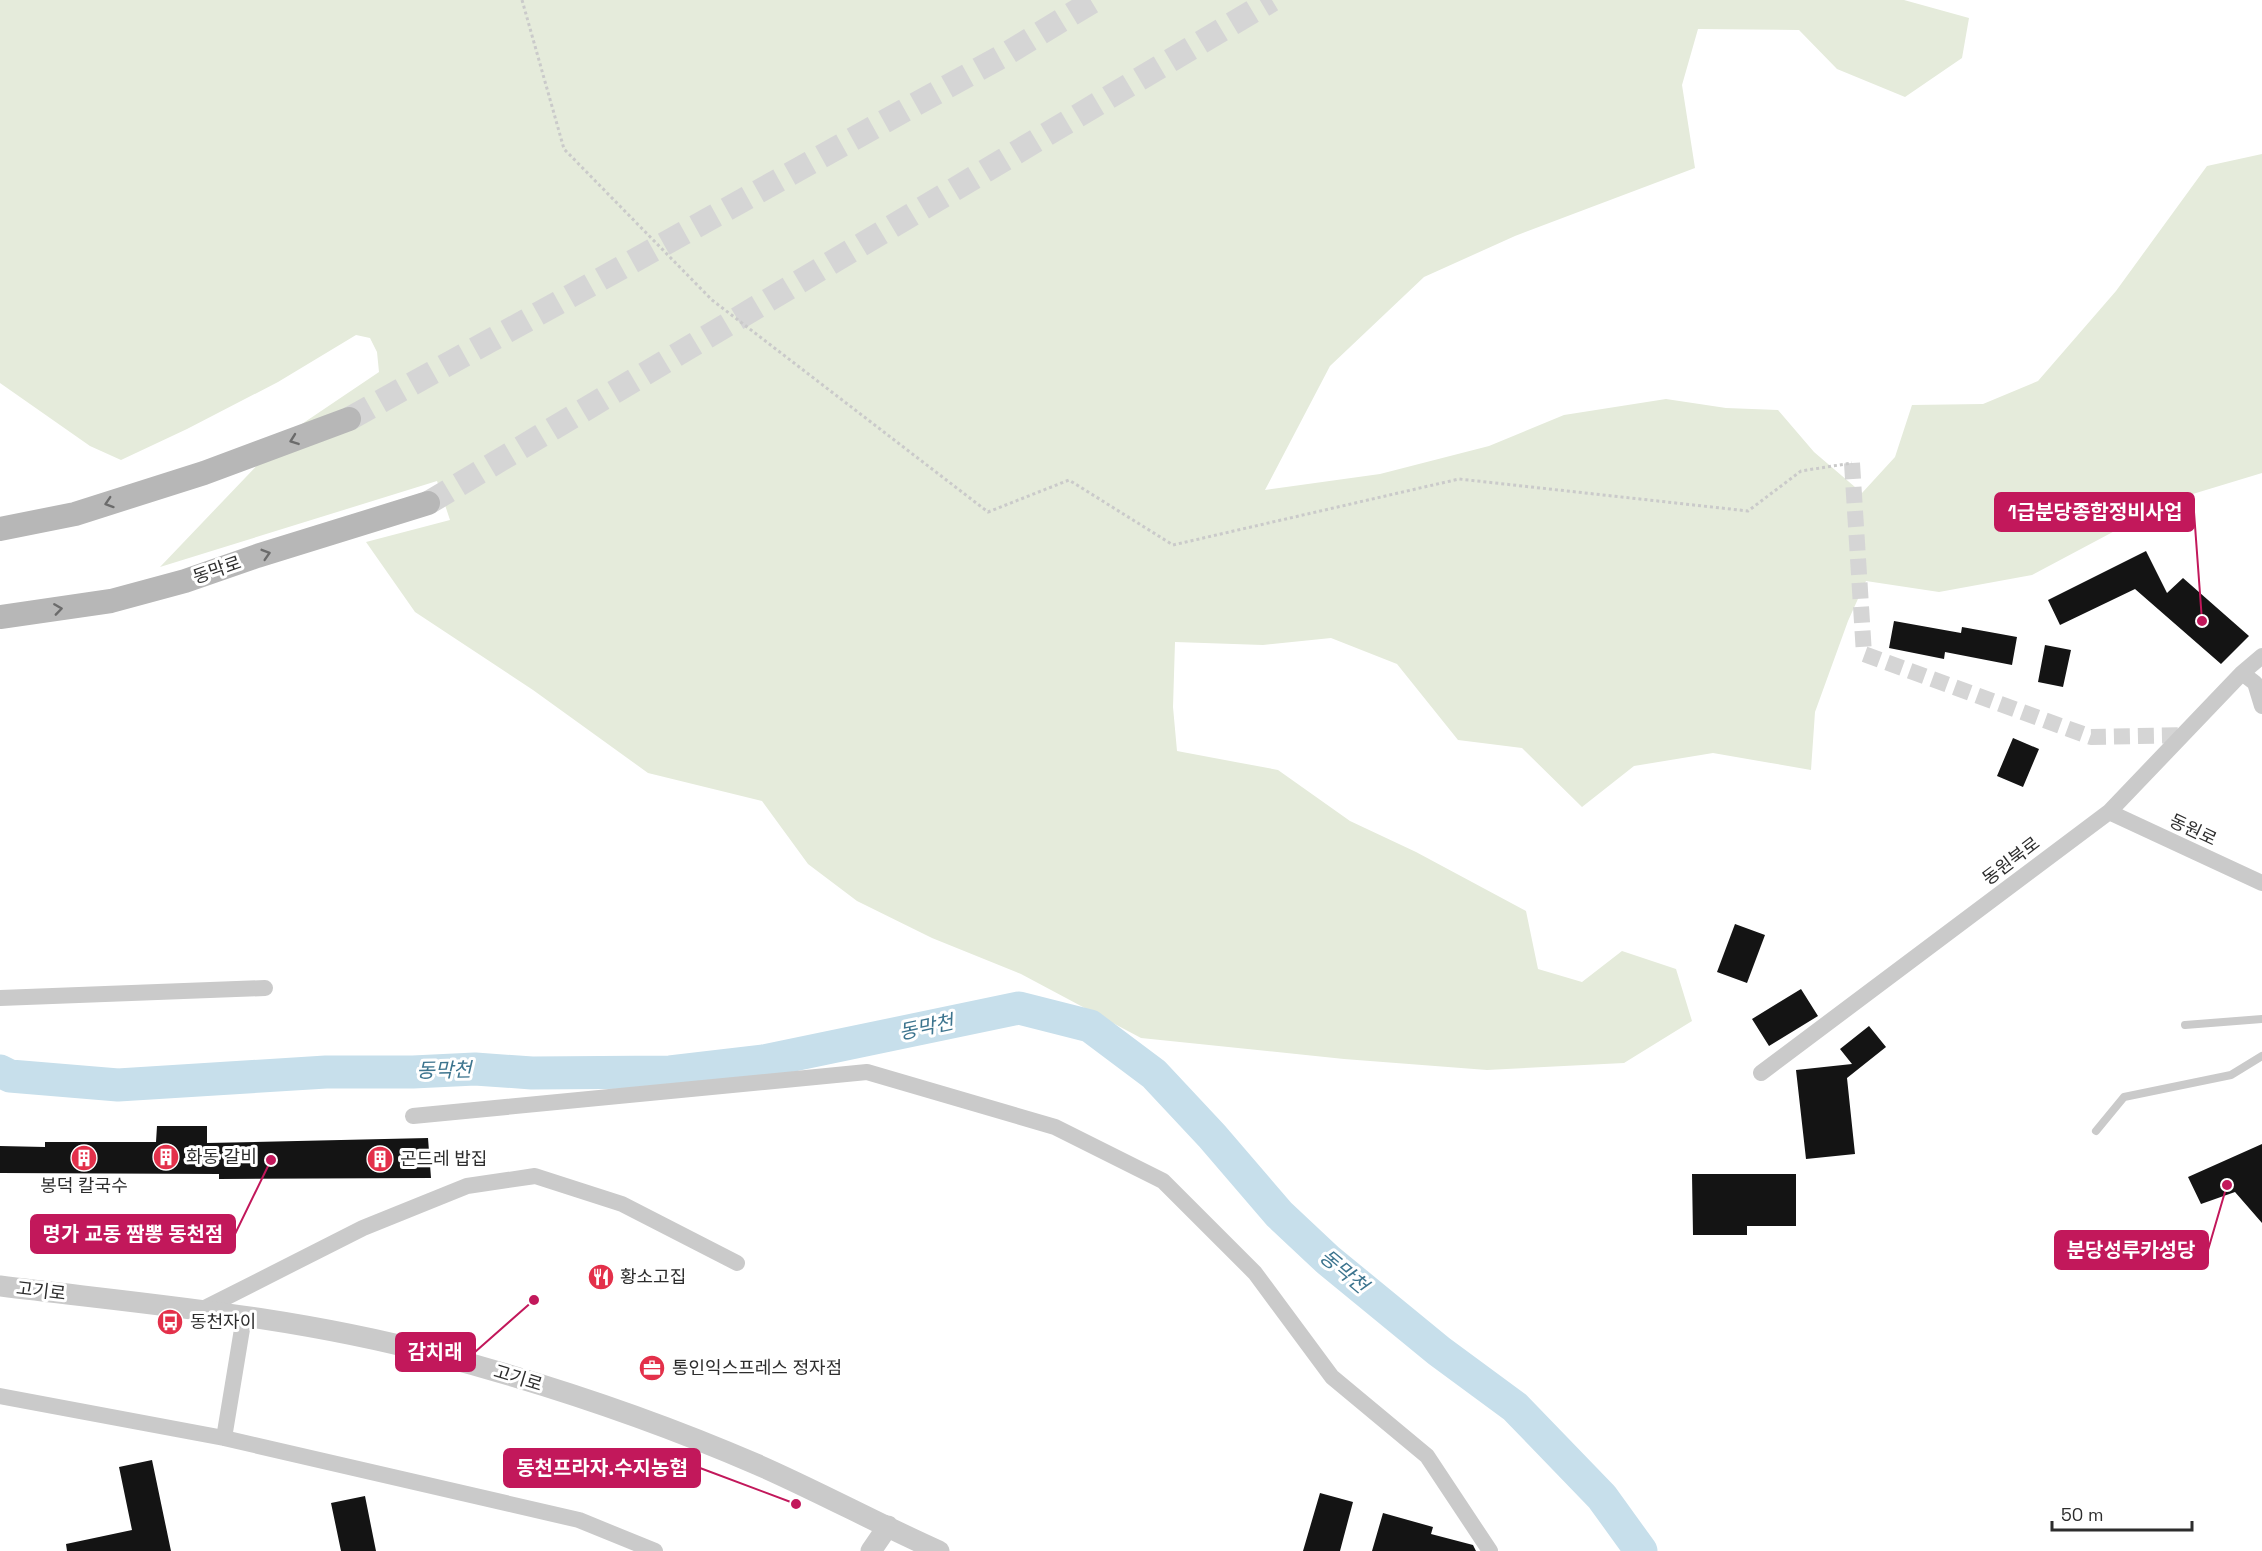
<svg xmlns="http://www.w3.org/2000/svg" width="2262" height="1551" font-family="'Space Grotesk','Noto Sans KR',sans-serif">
  <rect width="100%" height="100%" fill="#fff"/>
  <path fill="#e5ebdb" d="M0,0H1904L1969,18L1962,58L1905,97L1837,69L1799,30L1698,29L1682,85L1695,168L1515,236L1424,277L1330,366L1265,490L1380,474L1489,446L1564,415L1666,399L1726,408L1778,410L1814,452L1862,493L1895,457L1912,405L1983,404L2038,381L2116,291L2207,166L2262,154V473L2173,500L2032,575L1939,592L1866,581L1848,621L1815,712L1811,770L1713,753L1634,766L1582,807L1522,748L1458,740L1397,664L1331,638L1263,645L1175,642L1173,707L1177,751L1278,770L1350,821L1416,852L1526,911L1538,969L1582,982L1622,951L1676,969L1692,1021L1624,1063L1487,1070L1344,1059L1141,1038L1021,974L932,938L857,901L808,864L762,801L648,773L533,690L415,612L366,542L450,520L437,481L160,567L287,434L379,372L377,352L370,338L356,335L278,382L187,429L121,460L90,446L0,383Z"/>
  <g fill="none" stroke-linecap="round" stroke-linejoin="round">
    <path stroke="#c7dfeb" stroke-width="33" d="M0,1071L10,1076L118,1085L326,1072H413L475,1069L532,1073L670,1072L764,1061L1019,1008L1090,1026L1154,1074L1212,1136L1279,1214L1328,1260L1439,1351L1515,1407L1602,1497L1641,1551"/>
  </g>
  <path fill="#141414" d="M2146,551L2167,593L2183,578L2249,636L2221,664L2135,589L2060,625L2048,600Z
    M1894,621L1961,633L1962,627L2017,637L2012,665L1945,652L1944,659L1889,648Z
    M2045,645L2071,650L2063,687L2038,682Z
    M2013,738L2039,749L2023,787L1997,776Z
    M1735,924L1765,935L1747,983L1717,972Z
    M1801,989L1818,1016L1769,1046L1752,1019Z
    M1869,1026L1886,1047L1847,1078L1855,1154L1806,1159L1796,1070L1852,1064L1840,1049Z
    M157,1126H207V1143L428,1138L431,1178L219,1179V1174L0,1173V1146L45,1147V1142H156Z
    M2262,1144V1223L2235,1192L2201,1204L2188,1177Z
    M1692,1174H1796V1226H1747V1235H1693Z
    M152,1460L171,1551H67L66,1544L132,1530L119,1467Z
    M1320,1493L1353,1502L1340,1551H1303Z
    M365,1496L376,1551H341L331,1503Z
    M1383,1513L1433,1527L1431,1534L1473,1545L1476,1551H1372Z"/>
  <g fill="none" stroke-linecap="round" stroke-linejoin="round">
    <path stroke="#d5d5d5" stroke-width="16" stroke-dasharray="16 8" stroke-linecap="butt" d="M1852,463L1864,654L2091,737L2184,735"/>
    <path stroke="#d5d5d5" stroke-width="24" stroke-dasharray="24 12" stroke-linecap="butt" d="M349,419L1006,54L1095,0
      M428,503L1272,0"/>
    <path stroke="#cacaca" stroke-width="3" stroke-dasharray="3 3" stroke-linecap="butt" d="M522,0L564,149L712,300L988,512L1069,480L1173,545L1459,479L1748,511L1801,471L1852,463"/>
    <path stroke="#cacaca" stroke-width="8" d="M2185,1025L2262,1019
      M2096,1131L2124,1097L2231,1075L2262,1056"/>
    <path stroke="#cacaca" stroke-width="16" d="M2242,673L2255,683L2262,706
      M2109,812L2262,883
      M0,998L265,988
      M1761,1073L2109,812L2242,673L2262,656
      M413,1116L867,1072L1055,1127L1163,1181L1255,1273L1332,1377L1427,1456L1490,1551
      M201,1310L363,1228L467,1186L535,1176L622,1204L737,1263
      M0,1396L224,1438L579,1520L655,1551
      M224,1438L244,1317"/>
    <path stroke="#cacaca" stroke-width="21" d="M0,1286C145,1304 292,1316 434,1354C544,1383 652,1419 756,1464C818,1491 878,1524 939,1551
      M871,1551L888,1526"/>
    <path stroke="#b7b7b7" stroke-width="24" d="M0,529L75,514L204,473L349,419
      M0,617L111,601L185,581L257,556L428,503"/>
  </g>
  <defs><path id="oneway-chevron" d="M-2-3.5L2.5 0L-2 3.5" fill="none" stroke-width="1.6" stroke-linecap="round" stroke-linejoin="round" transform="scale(1.5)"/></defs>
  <g stroke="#6b6b6b">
    <use href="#oneway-chevron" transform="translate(294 440) rotate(160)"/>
    <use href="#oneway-chevron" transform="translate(109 503) rotate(162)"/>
    <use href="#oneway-chevron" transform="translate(266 554) rotate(-17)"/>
    <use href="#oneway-chevron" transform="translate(58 609) rotate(-8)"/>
  </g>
  <defs>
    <symbol id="building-disc" viewBox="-11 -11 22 22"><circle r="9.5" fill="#e3304a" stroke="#fff"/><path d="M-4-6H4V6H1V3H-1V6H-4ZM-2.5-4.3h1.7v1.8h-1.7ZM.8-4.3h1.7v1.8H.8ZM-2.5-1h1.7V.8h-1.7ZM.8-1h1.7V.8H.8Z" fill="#fff"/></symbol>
    <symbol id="restaurant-disc" viewBox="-11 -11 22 22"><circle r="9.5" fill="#e3304a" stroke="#fff"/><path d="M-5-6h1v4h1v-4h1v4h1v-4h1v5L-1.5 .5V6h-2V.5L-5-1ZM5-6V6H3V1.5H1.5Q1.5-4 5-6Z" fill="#fff"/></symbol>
    <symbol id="bus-disc" viewBox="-11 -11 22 22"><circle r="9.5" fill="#e3304a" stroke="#fff"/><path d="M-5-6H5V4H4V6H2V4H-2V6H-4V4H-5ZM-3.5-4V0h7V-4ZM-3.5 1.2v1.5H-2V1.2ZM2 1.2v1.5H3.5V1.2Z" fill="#fff"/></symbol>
    <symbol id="office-disc" viewBox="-11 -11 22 22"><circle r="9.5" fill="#e3304a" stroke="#fff"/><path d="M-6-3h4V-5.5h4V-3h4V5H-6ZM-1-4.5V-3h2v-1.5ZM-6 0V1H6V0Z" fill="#fff"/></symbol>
  </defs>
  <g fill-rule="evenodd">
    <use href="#building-disc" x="151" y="1142" width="30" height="30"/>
    <use href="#building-disc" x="69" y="1143" width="30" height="30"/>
    <use href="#building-disc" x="365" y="1144" width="30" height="30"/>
    <use href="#restaurant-disc" x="586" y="1262" width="30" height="30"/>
    <use href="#bus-disc" x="155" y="1307" width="30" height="30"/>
    <use href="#office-disc" x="637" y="1353" width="30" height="30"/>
  </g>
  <g text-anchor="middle" stroke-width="6" stroke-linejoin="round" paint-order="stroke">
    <g font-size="18" fill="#2d2d2d" stroke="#fff">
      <text transform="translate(217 570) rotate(-19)" y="6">동막로</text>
      <text transform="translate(2193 830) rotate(25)" y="6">동원로</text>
      <text transform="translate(2011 861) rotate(-37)" y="6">동원북로</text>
      <text transform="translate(41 1291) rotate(7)" y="6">고기로</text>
      <text transform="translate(518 1378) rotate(17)" y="6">고기로</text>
    </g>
    <g font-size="18" fill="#2d2d2d" stroke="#fff" text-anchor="start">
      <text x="186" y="1163">화동 갈비</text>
      <text x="400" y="1165">곤드레 밥집</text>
      <text x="84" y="1192" text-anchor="middle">봉덕 칼국수</text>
      <text x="620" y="1283">황소고집</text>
      <text x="190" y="1328">동천자이</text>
      <text x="672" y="1374">통인익스프레스 정자점</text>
    </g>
    <g font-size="20" font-style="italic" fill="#3c748e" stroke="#fff">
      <text transform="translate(926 1027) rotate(-12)" y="7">동막천</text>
      <text transform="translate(444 1070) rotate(-1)" y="7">동막천</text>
      <text transform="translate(1344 1271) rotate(40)" y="7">동막천</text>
    </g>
  </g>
  <path fill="none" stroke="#c2185b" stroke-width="2" d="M2202 621L2194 512M271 1160L235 1234M2227 1185L2208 1250M534 1300L475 1352M796 1504L700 1468"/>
  <g fill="#c2185b" stroke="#fff" stroke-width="2">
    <circle cx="2202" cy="621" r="6"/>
    <circle cx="271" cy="1160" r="6"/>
    <circle cx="2227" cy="1185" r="6"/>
    <circle cx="534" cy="1300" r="6"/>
    <circle cx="796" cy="1504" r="6"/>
  </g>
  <g fill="#c2185b" stroke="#c2185b" stroke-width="2">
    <rect x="1995" y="493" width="199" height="38" rx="6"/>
    <rect x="31" y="1215" width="204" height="38" rx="6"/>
    <rect x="2055" y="1231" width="153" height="38" rx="6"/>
    <rect x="396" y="1333" width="79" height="38" rx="6"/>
    <rect x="504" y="1449" width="196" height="38" rx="6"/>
  </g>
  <g font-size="20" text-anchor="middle" font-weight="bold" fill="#fff">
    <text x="2095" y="519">1급분당종합정비사업</text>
    <text x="133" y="1241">명가 교동 짬뽕 동천점</text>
    <text x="2131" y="1257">분당성루카성당</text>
    <text x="435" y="1359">감치래</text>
    <text x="602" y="1475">동천프라자.수지농협</text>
  </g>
  <path d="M2052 1521v9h140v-9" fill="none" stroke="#2d2d2d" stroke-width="3"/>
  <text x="2061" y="1521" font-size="18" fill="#2d2d2d" stroke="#ffffff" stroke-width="4.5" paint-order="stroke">50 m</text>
</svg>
